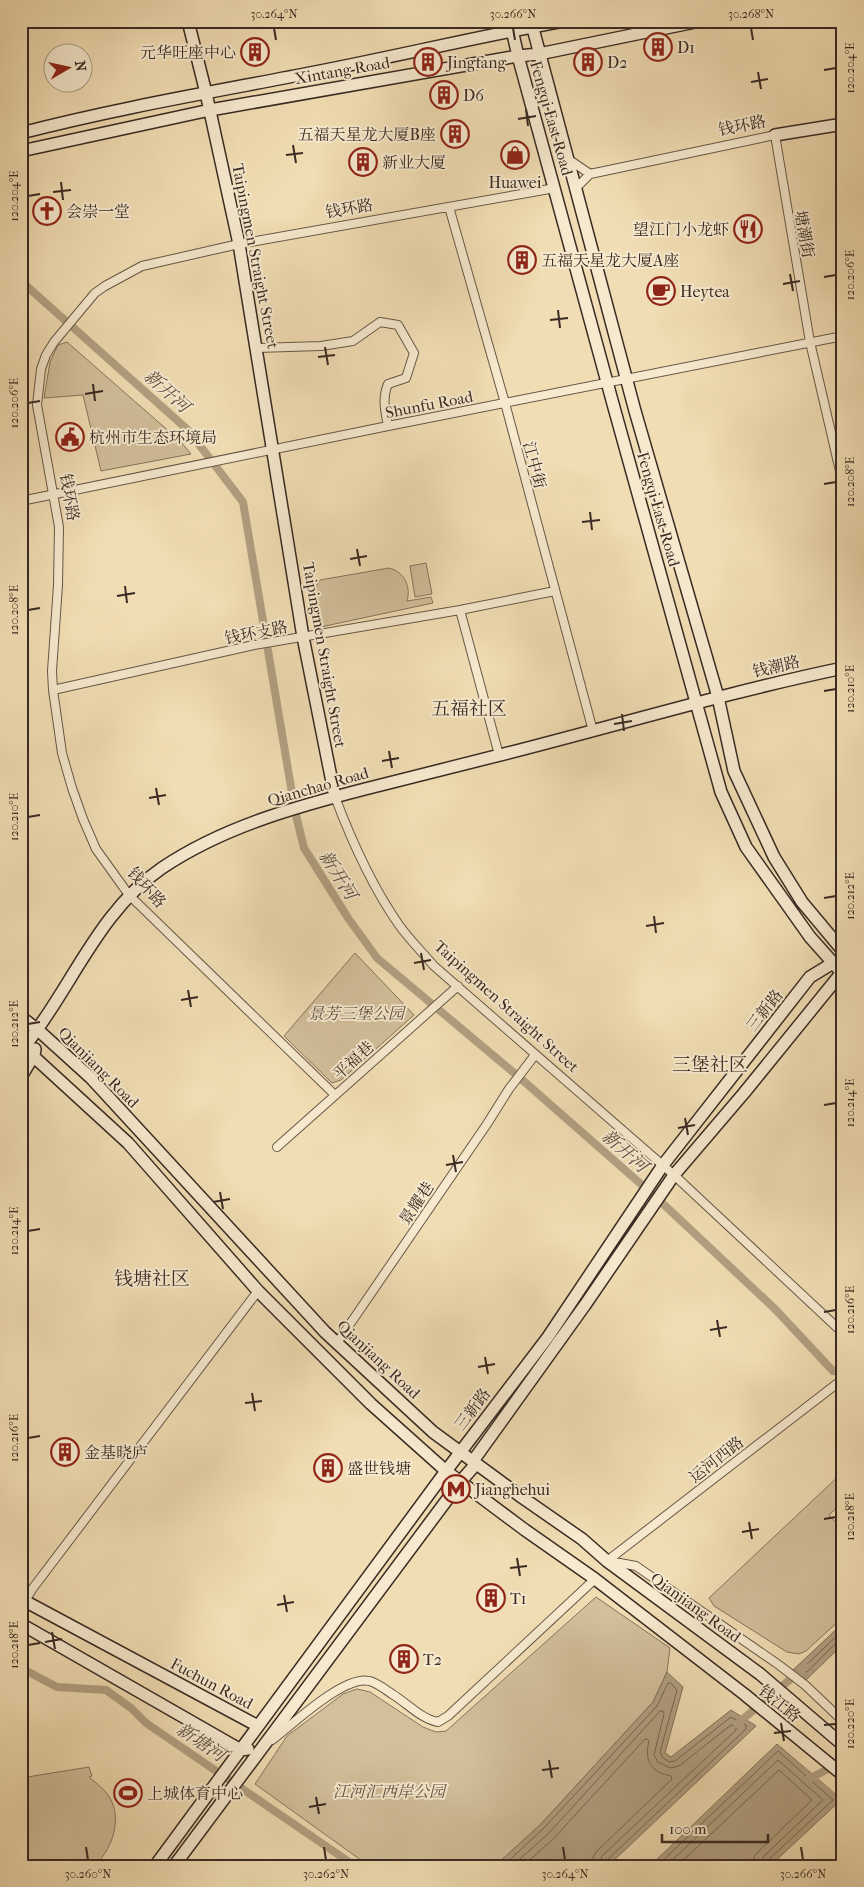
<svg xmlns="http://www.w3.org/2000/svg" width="864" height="1887" font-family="'IM FELL French Canon','Noto Serif SC',serif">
  <rect width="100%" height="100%" fill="#f1ddb3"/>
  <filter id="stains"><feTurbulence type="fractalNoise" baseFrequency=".004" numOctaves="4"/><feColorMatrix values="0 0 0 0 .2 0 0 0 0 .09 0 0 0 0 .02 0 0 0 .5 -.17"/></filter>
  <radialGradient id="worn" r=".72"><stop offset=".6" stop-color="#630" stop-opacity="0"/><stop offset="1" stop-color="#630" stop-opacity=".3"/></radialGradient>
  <path fill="#d2bf9b" stroke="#86745f" d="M67,342L180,441L191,454L101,471L83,395L44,398L50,362L58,345Z
    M426,563L432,594L415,597L410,566Z
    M389,568C405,572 411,587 407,601L431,597L433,603L316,628L315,622L320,621C308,609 311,593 320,580Z
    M355,953L414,1015L341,1080L332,1083L284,1036Z
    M843,1472V1502L829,1515L843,1530V1617L806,1651L799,1654L787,1652L714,1606L709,1598Z
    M596,1597L670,1648L667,1672L653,1702L540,1825L495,1866H369L255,1784L287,1736L343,1694L357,1689L370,1692L423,1727L436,1732L446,1731Z
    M89,1767L92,1776L89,1777C97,1784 106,1790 111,1800C122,1822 111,1851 94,1866H21V1778Z"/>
  <path fill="#b2a082" stroke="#82715c" d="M843,1623V1644L806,1680L793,1670Z
    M667,1672L683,1687L665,1753L671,1757L731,1710L756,1726L608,1866H495L540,1825L653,1702Z
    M777,1744L842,1799L770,1866H650Z"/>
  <path fill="#f1ddb3" d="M777,1741L843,1797V1800L776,1742Z"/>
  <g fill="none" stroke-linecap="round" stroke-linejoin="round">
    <path stroke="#766552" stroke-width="1" d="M843,1630L803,1668L802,1671L807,1672L837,1642L843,1641
      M503,1866L544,1828L657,1706L668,1683H671L677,1690L660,1752L662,1757L669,1762L675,1761L731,1717L746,1725V1729L607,1860L605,1866
      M512,1866L549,1833L660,1711H663L664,1714L654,1755L658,1762L670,1768L679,1766L731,1725L736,1726V1730L602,1856L599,1866
      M523,1866L554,1838L645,1739H647L649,1741C644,1761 651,1772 671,1776L672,1779L597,1851L593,1857L592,1866
      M657,1866L778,1751L833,1800L768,1860L767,1866
      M666,1866L778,1760L823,1800L764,1856L760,1866
      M677,1866L779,1770L812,1800L759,1851L754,1857L753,1866"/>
    <path stroke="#b2a082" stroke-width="8" d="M21,281L188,430L243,502L295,811L304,848L348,918L377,958L519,1077L659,1200L775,1309L833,1371
      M21,1668L57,1687L106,1690L131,1708L146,1723L355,1866
      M737,1724L805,1667
      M807,1780L843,1761"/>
    <defs>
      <path id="street" d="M568,159L590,174
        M576,188L590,174L775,135L810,342L843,484
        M449,207L505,403L593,731
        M257,348L321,346L353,341L380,322L398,325L414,353L406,378L388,384C382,398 385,411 388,426
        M21,501L388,426L843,336
        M460,610L499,755
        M53,690L254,645L460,610L555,591
        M335,797C352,842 371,885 399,925C409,939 422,952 434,966L674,1175L843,1333
        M335,1095L129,895L96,849L83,819L72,788L62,753L53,690L52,671L58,585L59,527L37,405L41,369L46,355L54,342L95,293L105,286L142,266L239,244L555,188
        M277,1147L458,986
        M337,1343L487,1124L509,1089L535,1055
        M607,1561L843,1379
        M609,1561L636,1566L779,1665L805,1685L843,1721
        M25,1601L33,1588L258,1291
        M272,1740C292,1725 344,1675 369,1681C376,1682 386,1690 392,1694C407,1703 421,1719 438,1722L448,1716L595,1579"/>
      <path id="secondary" d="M188,21L206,93L239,244L303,637L335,797
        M510,21L518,56L613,404L721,792L746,847L810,937L843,974
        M531,21L635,411L718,697L734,771L774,857L802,902L843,951
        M21,133C117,108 218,91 315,72C398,56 480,36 564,21
        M775,135L843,124
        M21,151L210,110L518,56L539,54L700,21
        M21,1017L38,1030L91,1078L325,1332L433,1432L523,1498L582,1539L607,1561L760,1674L843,1745
        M21,1045L128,1143L258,1291L371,1404L446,1471L525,1530L595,1579L744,1694L843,1775
        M21,1051C70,992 97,912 162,868C223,827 295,807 365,789C415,776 466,764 516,751C625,723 733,691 843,668
        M21,1077L34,1055L35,1049
        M473,1461L585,1305L674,1175L744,1093L843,971
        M21,1599L258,1726
        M21,1624L241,1750L248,1749
        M155,1866L446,1471L548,1337L663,1165L810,977L833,963L843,962
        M174,1866L461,1481L476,1464"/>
    </defs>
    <use href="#street" stroke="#675747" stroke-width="10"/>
    <use href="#secondary" stroke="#392a23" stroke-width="14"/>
    <use href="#street" stroke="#f6e9ce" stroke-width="8"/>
    <use href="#secondary" stroke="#f6e9ce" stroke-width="11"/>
  </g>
  <path fill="none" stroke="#392a23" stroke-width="2" d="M274,28L276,40M513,28L515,40M751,28L753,40M824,70L836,68M758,72L761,89M751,82L768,79M526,109L528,126M518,119L536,116M293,145L296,163M286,155L303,153M61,182L63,200M53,192L71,190M28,196L40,194M790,274L793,291M824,277L836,275M783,284L800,281M558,310L560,328M550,320L568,318M325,347L328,365M318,357L335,355M93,384L95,401M85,394L103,391M28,403L40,401M824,484L836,482M590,512L592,530M582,522L600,520M357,549L360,566M350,559L367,556M125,586L127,603M117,596L135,593M28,610L40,608M824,691L836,689M622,714L624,731M614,724L632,721M389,751L392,768M382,761L399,758M156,788L159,805M149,798L166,795M28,817L40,815M824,898L836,896M654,916L656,933M646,926L664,923M421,953L424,970M414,963L431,960M188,990L191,1007M181,1000L198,997M28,1024L40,1022M824,1105L836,1103M685,1118L688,1135M678,1128L695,1125M453,1155L456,1172M446,1165L463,1162M220,1192L223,1209M213,1202L230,1199M28,1231L40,1229M824,1312L836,1310M717,1320L720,1337M710,1330L727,1327M485,1357L488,1374M478,1367L495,1364M252,1393L255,1411M245,1403L262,1401M28,1438L40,1436M824,1519L836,1517M749,1522L752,1539M742,1532L759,1529M517,1558L520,1576M510,1568L527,1566M284,1595L287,1612M277,1605L294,1602M52,1632L55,1649M45,1642L62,1639M28,1645L40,1643M781,1723L784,1741M824,1725L836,1724M774,1733L791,1731M549,1760L552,1778M542,1770L559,1768M316,1797L319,1814M309,1807L326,1804M86,1847L88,1860M324,1847L326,1860M563,1847L565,1860M801,1847L803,1860"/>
  <defs>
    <symbol id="building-ring" viewBox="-11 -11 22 22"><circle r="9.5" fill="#f6e9ce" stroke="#8f2418" stroke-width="1.5"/><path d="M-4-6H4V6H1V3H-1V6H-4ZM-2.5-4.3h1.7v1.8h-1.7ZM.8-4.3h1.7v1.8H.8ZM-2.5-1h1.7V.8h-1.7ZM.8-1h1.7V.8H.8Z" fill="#8f2418"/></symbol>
    <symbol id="shop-ring" viewBox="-11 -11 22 22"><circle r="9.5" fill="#f6e9ce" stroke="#8f2418" stroke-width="1.5"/><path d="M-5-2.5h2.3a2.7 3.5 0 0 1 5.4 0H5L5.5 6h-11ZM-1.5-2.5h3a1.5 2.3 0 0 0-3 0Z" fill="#8f2418"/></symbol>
    <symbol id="church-ring" viewBox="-11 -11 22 22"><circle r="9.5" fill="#f6e9ce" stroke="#8f2418" stroke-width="1.5"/><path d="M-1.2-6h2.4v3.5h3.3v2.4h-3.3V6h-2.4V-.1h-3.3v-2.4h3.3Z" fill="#8f2418"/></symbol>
    <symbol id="restaurant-ring" viewBox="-11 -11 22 22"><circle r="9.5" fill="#f6e9ce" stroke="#8f2418" stroke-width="1.5"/><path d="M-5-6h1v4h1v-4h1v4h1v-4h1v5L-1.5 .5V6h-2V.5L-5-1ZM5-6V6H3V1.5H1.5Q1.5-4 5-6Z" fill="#8f2418"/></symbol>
    <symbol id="cafe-ring" viewBox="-11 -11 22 22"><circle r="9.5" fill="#f6e9ce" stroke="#8f2418" stroke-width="1.5"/><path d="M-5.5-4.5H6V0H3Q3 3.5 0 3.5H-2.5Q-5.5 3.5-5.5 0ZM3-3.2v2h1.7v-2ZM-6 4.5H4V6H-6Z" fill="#8f2418"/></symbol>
    <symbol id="civic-ring" viewBox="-11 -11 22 22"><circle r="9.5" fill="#f6e9ce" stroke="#8f2418" stroke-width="1.5"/><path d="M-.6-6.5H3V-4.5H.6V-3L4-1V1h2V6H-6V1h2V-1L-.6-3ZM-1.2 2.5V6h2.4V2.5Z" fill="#8f2418"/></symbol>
    <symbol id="metro-ring" viewBox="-11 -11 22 22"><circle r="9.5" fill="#f6e9ce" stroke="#8f2418" stroke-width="1.5"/><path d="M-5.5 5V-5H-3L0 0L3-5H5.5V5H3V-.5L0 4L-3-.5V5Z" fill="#8f2418"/></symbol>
    <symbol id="stadium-ring" viewBox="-11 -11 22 22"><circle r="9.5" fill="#f6e9ce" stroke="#8f2418" stroke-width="1.5"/><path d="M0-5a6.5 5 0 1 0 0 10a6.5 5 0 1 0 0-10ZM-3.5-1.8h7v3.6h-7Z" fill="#8f2418"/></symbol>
  </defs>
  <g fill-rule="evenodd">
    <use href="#building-ring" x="642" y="31" width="32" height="32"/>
    <use href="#building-ring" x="239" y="36" width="32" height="32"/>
    <use href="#building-ring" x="412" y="46" width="32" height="32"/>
    <use href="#building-ring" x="572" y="46" width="32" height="32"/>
    <use href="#building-ring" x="428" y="79" width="32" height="32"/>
    <use href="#building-ring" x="439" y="118" width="32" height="32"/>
    <use href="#shop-ring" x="499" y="139" width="32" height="32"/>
    <use href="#building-ring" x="347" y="146" width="32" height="32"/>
    <use href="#church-ring" x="31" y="195" width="32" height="32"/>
    <use href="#restaurant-ring" x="732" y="213" width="32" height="32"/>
    <use href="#building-ring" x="506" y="244" width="32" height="32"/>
    <use href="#cafe-ring" x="645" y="275" width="32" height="32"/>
    <use href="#civic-ring" x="54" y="421" width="32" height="32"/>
    <use href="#building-ring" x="49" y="1436" width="32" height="32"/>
    <use href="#building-ring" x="312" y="1452" width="32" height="32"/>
    <use href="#metro-ring" x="440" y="1473" width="32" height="32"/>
    <use href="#building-ring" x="475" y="1582" width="32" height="32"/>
    <use href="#building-ring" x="388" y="1643" width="32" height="32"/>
    <use href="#stadium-ring" x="112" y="1777" width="32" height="32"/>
  </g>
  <g text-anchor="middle" stroke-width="4" stroke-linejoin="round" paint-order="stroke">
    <g font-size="16" fill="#392a23" stroke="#f6e9ce" text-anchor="start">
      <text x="677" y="53">D1</text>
      <text x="236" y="58" text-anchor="end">元华旺座中心</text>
      <text x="447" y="68">Jingfang</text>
      <text x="607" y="68">D2</text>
      <text x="463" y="101">D6</text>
      <text x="436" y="140" text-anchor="end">五福天星龙大厦B座</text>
      <text x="382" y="168">新业大厦</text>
      <text x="515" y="188" text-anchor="middle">Huawei</text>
      <text x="66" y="217">会崇一堂</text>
      <text x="729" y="235" text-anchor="end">望江门小龙虾</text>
      <text x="541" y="266">五福天星龙大厦A座</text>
      <text x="680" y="297">Heytea</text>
      <text x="89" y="443">杭州市生态环境局</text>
      <text x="84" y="1458">金基晓庐</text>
      <text x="347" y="1474">盛世钱塘</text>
      <text x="475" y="1495">Jianghehui</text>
      <text x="510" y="1604">T1</text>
      <text x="423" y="1665">T2</text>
      <text x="147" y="1799">上城体育中心</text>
    </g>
    <g font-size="16" fill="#392a23" stroke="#f6e9ce">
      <text transform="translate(342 70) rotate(-10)" y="6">Xintang Road</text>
      <text transform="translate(552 118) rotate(74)" y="6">Fengqi East Road</text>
      <text transform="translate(742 125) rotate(-11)" y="6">钱环路</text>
      <text transform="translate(349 208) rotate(-10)" y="6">钱环路</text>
      <text transform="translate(805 234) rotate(80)" y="6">塘潮街</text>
      <text transform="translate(256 256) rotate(79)" y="6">Taipingmen Straight Street</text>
      <text transform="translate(429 404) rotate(-11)" y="6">Shunfu Road</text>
      <text transform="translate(535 465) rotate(75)" y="6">江中街</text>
      <text transform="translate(70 497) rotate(80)" y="6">钱环路</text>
      <text transform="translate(659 509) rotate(74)" y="6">Fengqi East Road</text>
      <text transform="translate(256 632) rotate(-11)" y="6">钱环支路</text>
      <text transform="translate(325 655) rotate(80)" y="6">Taipingmen Straight Street</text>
      <text transform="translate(776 666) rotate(-13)" y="6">钱潮路</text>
      <text transform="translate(318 786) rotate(-16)" y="6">Qianchao Road</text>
      <text transform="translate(147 887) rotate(48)" y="6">钱环路</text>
      <text transform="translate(507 1006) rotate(42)" y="6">Taipingmen Straight Street</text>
      <text transform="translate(764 1010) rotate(-52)" y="6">三新路</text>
      <text transform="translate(353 1060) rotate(-42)" y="6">平福巷</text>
      <text transform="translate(99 1067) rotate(45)" y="6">Qianjiang Road</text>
      <text transform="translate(416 1203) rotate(-56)" y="6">景耀巷</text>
      <text transform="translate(379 1359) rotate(43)" y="6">Qianjiang Road</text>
      <text transform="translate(472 1409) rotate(-53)" y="6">三新路</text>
      <text transform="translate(716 1459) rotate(-38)" y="6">运河西路</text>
      <text transform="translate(696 1607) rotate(36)" y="6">Qianjiang Road</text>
      <text transform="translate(212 1683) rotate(28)" y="6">Fuchun Road</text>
      <text transform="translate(780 1703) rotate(39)" y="6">钱江路</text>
    </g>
    <g font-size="16" font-style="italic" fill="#5f4f41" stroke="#f6e9ce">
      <text x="356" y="1019">景芳三堡公园</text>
      <text x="389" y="1797">江河汇西岸公园</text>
    </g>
    <g font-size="18" font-style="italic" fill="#5d4d40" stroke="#f6e9ce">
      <text transform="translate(167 391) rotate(42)" y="6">新开河</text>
      <text transform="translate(338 875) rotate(58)" y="6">新开河</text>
      <text transform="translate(625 1151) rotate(41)" y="6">新开河</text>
      <text transform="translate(201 1742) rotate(34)" y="6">新塘河</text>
    </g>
    <g font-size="19" fill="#392a23" stroke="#f6e9ce">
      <text x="469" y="715">五福社区</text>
      <text x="710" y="1071">三堡社区</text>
      <text x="152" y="1285">钱塘社区</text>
    </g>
  </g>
  <rect width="864" height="1887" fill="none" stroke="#f1ddb3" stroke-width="55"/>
  <g transform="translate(68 68) rotate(81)"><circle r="24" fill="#f6e9ce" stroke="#aa9d8a"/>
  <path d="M0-4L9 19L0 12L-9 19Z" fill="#8f2418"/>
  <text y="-8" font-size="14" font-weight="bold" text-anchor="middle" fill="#392a23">N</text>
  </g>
  <path d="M662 1834v8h106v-8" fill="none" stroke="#392a23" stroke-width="2.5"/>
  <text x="669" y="1834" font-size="15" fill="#392a23" stroke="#f6e9ce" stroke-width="4" paint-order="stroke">100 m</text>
  <rect x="28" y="28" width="808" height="1832" fill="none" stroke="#392a23" stroke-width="2"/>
  <g font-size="12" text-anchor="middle" fill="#392a23">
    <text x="274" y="18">30.264°N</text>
    <text x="513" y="18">30.266°N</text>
    <text x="751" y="18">30.268°N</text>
    <text transform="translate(850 68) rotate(-90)" y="4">120.204°E</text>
    <text transform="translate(14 196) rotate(-90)" y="4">120.204°E</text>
    <text transform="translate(850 275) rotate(-90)" y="4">120.206°E</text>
    <text transform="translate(14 403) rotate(-90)" y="4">120.206°E</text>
    <text transform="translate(850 482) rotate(-90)" y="4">120.208°E</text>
    <text transform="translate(14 610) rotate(-90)" y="4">120.208°E</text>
    <text transform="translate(850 689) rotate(-90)" y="4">120.210°E</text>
    <text transform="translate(14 817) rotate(-90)" y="4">120.210°E</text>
    <text transform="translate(850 896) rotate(-90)" y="4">120.212°E</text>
    <text transform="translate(14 1024) rotate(-90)" y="4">120.212°E</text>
    <text transform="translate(850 1103) rotate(-90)" y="4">120.214°E</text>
    <text transform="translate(14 1231) rotate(-90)" y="4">120.214°E</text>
    <text transform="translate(850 1310) rotate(-90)" y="4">120.216°E</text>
    <text transform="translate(14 1438) rotate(-90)" y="4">120.216°E</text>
    <text transform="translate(850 1517) rotate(-90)" y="4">120.218°E</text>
    <text transform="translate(14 1645) rotate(-90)" y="4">120.218°E</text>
    <text transform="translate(850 1724) rotate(-90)" y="4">120.220°E</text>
    <text x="88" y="1878">30.260°N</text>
    <text x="326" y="1878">30.262°N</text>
    <text x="565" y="1878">30.264°N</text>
    <text x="803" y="1878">30.266°N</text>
  </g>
  <rect width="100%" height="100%" filter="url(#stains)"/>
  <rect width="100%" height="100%" fill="url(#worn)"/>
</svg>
